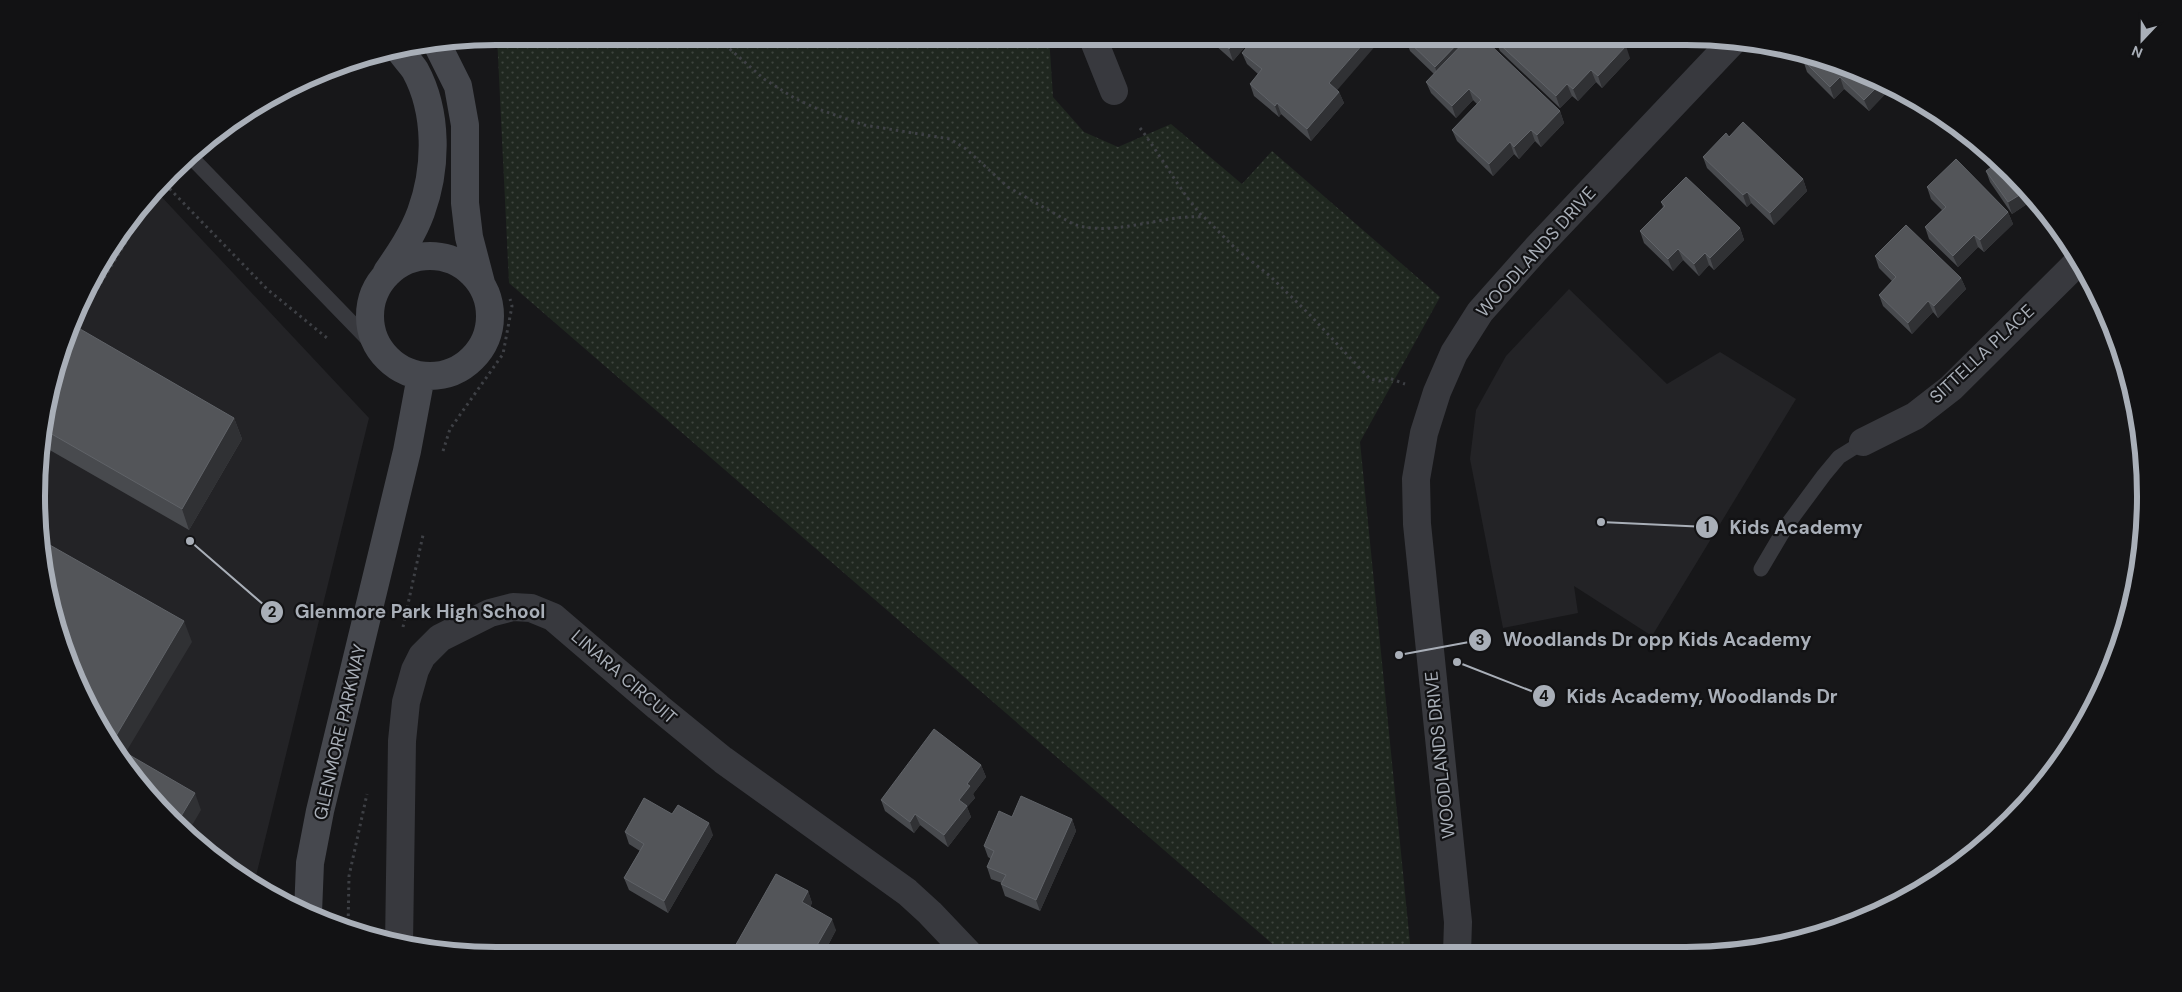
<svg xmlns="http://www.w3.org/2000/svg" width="2182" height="992" font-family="'DM Sans',sans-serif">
  <defs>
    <pattern id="park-dots" width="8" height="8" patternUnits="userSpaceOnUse" patternTransform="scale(1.25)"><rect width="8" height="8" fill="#1f271f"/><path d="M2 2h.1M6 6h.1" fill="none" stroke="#3d443d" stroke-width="1.8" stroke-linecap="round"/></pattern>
  </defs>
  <rect width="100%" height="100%" fill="#171719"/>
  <path fill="#232326" d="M158,193L369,418L255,880L193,842L98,726L45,585L36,496L45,407L98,266Z
    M1569,289L1667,384L1720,352L1796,399L1652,636L1574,586L1578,613L1503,628L1470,459L1476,410L1506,356Z"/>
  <path fill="url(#park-dots)" d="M497,36H1049L1053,97L1084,132L1118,147L1171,124L1242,184L1272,151L1440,297L1360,442L1411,953H1283L509,283Z"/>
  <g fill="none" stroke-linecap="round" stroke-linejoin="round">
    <path stroke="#3e4045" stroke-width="3" stroke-dasharray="2.5 4" stroke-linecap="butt" d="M715,36L764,79L796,99L818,109L864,125L950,139L966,149L1008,187L1073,224C1113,238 1162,214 1204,217L1236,249L1270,276L1310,315L1370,379L1379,381L1389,378L1405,384
      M1140,128C1162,157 1179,190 1203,217
      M165,184L267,289L327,338
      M77,322L151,201
      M443,451L450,429L503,354L512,306L510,299
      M403,627L423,535
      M348,929L349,876L367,794"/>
    <path stroke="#38393e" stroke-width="15" d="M189,155L385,357
      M1761,569L1787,525L1824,475L1839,457L1863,442"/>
    <path stroke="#38393e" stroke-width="28" d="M1092,36L1114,91
      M1863,442L1915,416L1951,388L2079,261
      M399,945L402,741L406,702L415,670L422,656L440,638L490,613L513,607L531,608L553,617L658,707L723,760L907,892L930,913L969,954"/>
    <path stroke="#38393e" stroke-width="28" d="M1457,953L1458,922L1417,524L1416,479L1424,433L1437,392L1454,353L1480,312L1536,249L1733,41"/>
    <path stroke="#46484e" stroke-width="28" d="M438,46L458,86L465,125V203L469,237L481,283
      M370 316a60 60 0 1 1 120 0a60 60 0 1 1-120 0Z
      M387,272C400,253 413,234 421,212C437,168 438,112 415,70C411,64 405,58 401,52
      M308,913L310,863L320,811L407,451L421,376"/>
  </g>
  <path fill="#484a4e" d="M1205,36H1254L1233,61Z
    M1469,37L1560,111L1564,123L1541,147L1535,141L1519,159L1514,154L1493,176L1457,141L1452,130L1477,104L1473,100L1456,118L1431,93L1426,82L1434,74L1410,51L1406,39Z
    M1495,40L1630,58L1602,88L1596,82L1578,101L1572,96L1560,108L1500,51Z
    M1283,46L1339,92L1344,103L1311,141L1281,114L1279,117L1254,96L1250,84L1258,74L1247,64L1242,53Z
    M1803,60L1862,71L1892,87L1869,111L1844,89L1834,99L1807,72Z
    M1729,137L1803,179L1807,191L1774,225L1751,203L1747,207L1707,168L1703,157Z
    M1970,138L1990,153L1984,157Z
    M1995,158L2011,171L2038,204L2031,210L2027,204L2012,214L1990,182L1986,171L1998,162Z
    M1927,187L2008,212L2013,224L1984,252L1978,247L1958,267L1929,239L1925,227L1942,210L1931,199Z
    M1661,202L1740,228L1744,240L1714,270L1709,265L1699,276L1683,260L1673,271L1644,243L1640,231L1663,207Z
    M1875,256L1961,278L1966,289L1938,318L1933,312L1912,334L1883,306L1879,295L1892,281L1879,268Z
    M2095,310L2111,320L2122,358H2121L2099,322Z
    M45,407L234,418L242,439L189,530L41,445Z
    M981,765L986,777L973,794L975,798L967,807L971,817L948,847L920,825L914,833L885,811L881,800Z
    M672,814L713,835L668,913L629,890L624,878L640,851L629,844L625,832Z
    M1072,819L1076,831L1040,911L1005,896L1001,884L1002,883L991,879L987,867L991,859L988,857L984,846Z
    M808,891L812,903L810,907L836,930L823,955H737L734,948Z"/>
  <path fill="#303134" d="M1240,36H1254L1233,61L1229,49Z
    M1370,36H1384L1333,95L1329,83Z
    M1465,36H1468L1472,45L1439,79L1435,67Z
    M1626,46L1630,58L1602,88L1598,76Z
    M1591,70L1596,82L1578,101L1573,89Z
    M1840,77L1844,89L1834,99L1830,87Z
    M1882,82L1892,87L1869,111L1864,100Z
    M1567,84L1572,96L1560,108L1556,96Z
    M1469,89L1473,100L1456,118L1452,106Z
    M1339,92L1344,103L1311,141L1307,129Z
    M1277,103L1281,114L1279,117L1275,106Z
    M1560,111L1564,123L1541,147L1537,135Z
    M1531,130L1535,141L1519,159L1514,147Z
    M1510,142L1514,154L1493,176L1489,164Z
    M1980,146L1990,153L1984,157Z
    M1803,179L1807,191L1774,225L1770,213Z
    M1747,192L1751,203L1747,207L1743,195Z
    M2023,193L2027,204L2012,214L2008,202Z
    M2031,195L2038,204L2031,210L2026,198Z
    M2008,212L2013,224L1984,252L1980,240Z
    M1740,228L1744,240L1714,270L1710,258Z
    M1974,235L1978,247L1958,267L1953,256Z
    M1678,249L1683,260L1673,271L1668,259Z
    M1705,253L1709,265L1699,276L1694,264Z
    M1961,278L1966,289L1938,318L1934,306Z
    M1928,301L1933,312L1912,334L1908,323Z
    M234,418L242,439L189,530L182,509Z
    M184,621L192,642L123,757L114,746L113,741Z
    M981,765L986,777L973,794L975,798L967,807L971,817L948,847L944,835L959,800L967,784Z
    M195,793L201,810L187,834L177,823Z
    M915,814L920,825L914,833L910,822Z
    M1072,819L1076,831L1040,911L1036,900Z
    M709,823L713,835L668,913L664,901Z
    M808,891L812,903L806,914L802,902Z
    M832,919L836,930L823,955H813L812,954Z
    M798,946L802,955H793Z"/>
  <path fill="#535559" stroke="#606368" d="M1214,36H1240L1229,49Z
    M1256,36H1271L1283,46L1291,36H1370L1329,83L1339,92L1307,129L1277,103L1275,106L1250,84L1262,69L1242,53Z
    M1409,36H1465L1435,67L1406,39Z
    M1470,36H1481L1560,111L1537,135L1531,130L1514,147L1510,142L1489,164L1452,130L1481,100L1469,89L1452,106L1426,82Z
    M1498,36H1615L1626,46L1598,76L1591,70L1573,89L1567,84L1556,96L1495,40Z
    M1808,55L1862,71L1882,82L1864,100L1840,77L1830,87L1803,60Z
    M1743,122L1803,179L1770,213L1747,192L1743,195L1703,157L1726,133L1729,137Z
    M1956,159L2008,212L1980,240L1974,235L1953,256L1925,227L1946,207L1927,187Z
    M1999,161L2011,171L2031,195L2026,198L2023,193L2008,202L1986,171Z
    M1686,177L1740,228L1710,258L1705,253L1694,264L1678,249L1668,259L1640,231L1665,206L1661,202Z
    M1906,225L1961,278L1934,306L1928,301L1908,323L1879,295L1896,277L1875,256Z
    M2103,305L2111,320L2118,346L2116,347L2095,310Z
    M75,326L234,418L182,509L43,429L45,407Z
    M41,540L184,621L113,741L108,738L98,726L45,585Z
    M934,729L981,765L967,784L970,786L959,800L967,806L944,835L915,814L910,822L881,800Z
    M114,746L195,793L177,823Z
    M1021,796L1072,819L1036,900L1001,884L1006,875L987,867L994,851L984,846L999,811L1012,817Z
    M644,798L672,814L678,805L709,823L664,901L624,878L644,844L625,832Z
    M776,874L808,891L802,902L832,919L812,954L798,946L793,955H746L734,948Z"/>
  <g text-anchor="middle" stroke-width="4.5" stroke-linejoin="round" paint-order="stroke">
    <g font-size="18" fill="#a9afb8" stroke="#121214">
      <text transform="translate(1536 252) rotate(-48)" y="6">WOODLANDS DRIVE</text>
      <text transform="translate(1982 354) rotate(-43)" y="6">SITTELLA PLACE</text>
      <text transform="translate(624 677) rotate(41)" y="6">LINARA CIRCUIT</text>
      <text transform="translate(340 732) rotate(-77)" y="6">GLENMORE PARKWAY</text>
      <text transform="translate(1440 755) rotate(-96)" y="6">WOODLANDS DRIVE</text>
    </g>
  </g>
  <path d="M0 0H2182V992H0ZM496 45H1686A451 451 0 0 1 2137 496V496A451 451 0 0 1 1686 947H496A451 451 0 0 1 45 496V496A451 451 0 0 1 496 45Z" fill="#121214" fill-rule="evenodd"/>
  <path fill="none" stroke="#a9afb8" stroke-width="6" d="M496 45H1686A451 451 0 0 1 2137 496V496A451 451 0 0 1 1686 947H496A451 451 0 0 1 45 496V496A451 451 0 0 1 496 45Z"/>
  <path fill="none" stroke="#a9afb8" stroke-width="2" d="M1601 522L1707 527M190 541L272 612M1399 655L1480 640M1457 662L1544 696"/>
  <g fill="#a9afb8" stroke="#121214" stroke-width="2">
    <circle cx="1601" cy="522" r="5"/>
    <circle cx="190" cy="541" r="5"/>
    <circle cx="1399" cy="655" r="5"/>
    <circle cx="1457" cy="662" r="5"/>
    <circle cx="1707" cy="527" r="12"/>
    <circle cx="272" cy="612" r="12"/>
    <circle cx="1480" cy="640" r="12"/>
    <circle cx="1544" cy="696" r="12"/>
  </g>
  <g font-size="15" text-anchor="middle" font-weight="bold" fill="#111">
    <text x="1707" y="532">1</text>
    <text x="272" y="617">2</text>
    <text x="1480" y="645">3</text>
    <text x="1544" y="701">4</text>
  </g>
  <g font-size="19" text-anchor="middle" font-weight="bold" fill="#a9afb8" stroke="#121214" stroke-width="4.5" stroke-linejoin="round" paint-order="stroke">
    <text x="1796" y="534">Kids Academy</text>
    <text x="420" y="618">Glenmore Park High School</text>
    <text x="1657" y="646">Woodlands Dr opp Kids Academy</text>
    <text x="1702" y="703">Kids Academy, Woodlands Dr</text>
  </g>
  <g transform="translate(2142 40) rotate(202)" stroke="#121214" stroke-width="4" paint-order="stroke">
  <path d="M0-4L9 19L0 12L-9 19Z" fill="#a9afb8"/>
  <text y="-8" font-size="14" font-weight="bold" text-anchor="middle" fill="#a9afb8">N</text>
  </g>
</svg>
